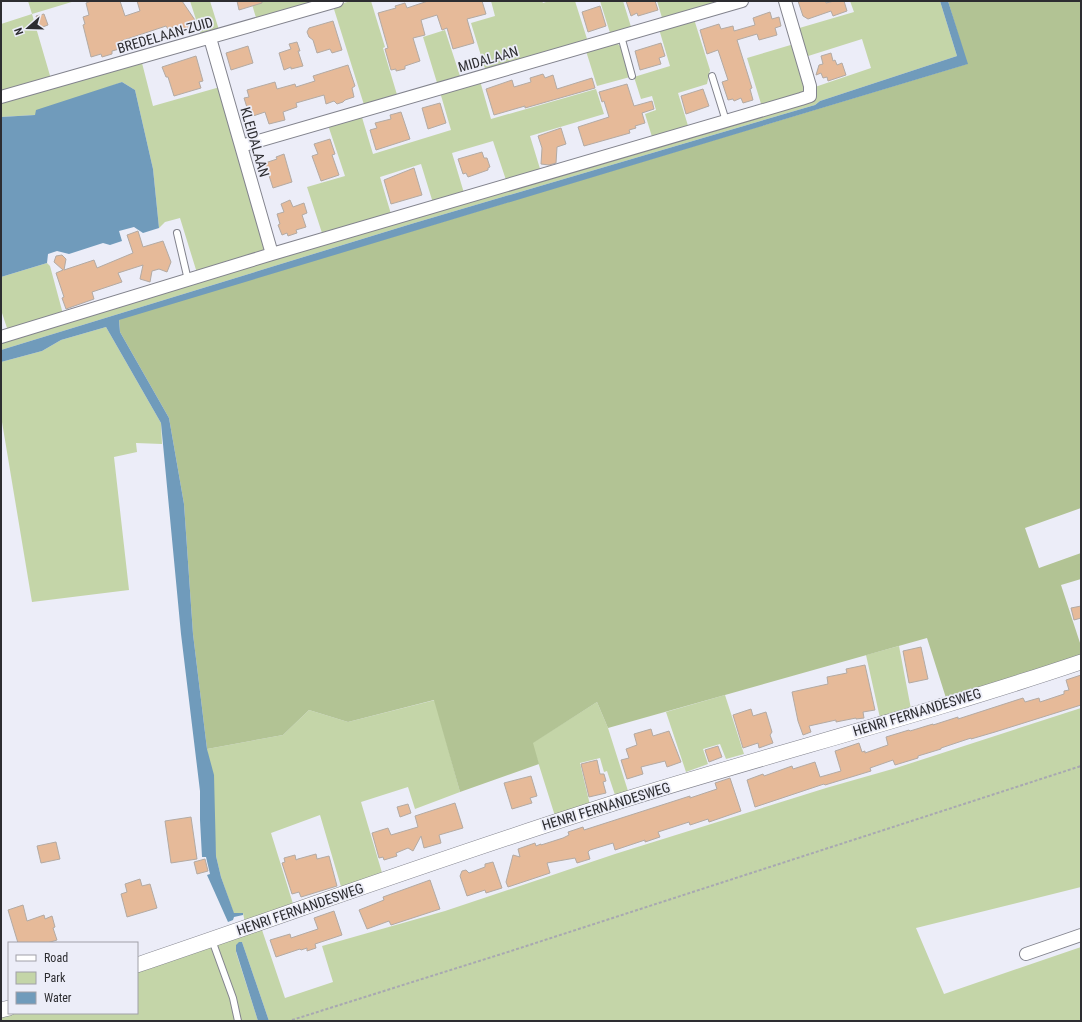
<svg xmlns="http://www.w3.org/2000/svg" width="1082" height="1022" font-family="'Roboto Condensed',sans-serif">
  <rect width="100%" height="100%" fill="#ecedf8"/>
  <path fill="#c4d5a8" d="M28,1H75L32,14L51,79L1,93V24L32,14Z
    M190,1H210L219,30L201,35Z
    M251,1H327L257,21Z
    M351,1H371L385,47L383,48L398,98L365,108L333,6Z
    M491,1H542L543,3L549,1H575L588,42L486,72L471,23L495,16Z
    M600,1H623L632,30L611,36Z
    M657,1H728L663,21Z
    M850,1H940L957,56L820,101L815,105L411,224L1,350V341L815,97L817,91L815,87L871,68L862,39L805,57L796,29L854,12Z
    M694,19L710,70L707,84L678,93L689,129L653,140L645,114L656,110L652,96L641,99L634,77L670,66L659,29Z
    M445,30L461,79L438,86L423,37Z
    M617,43L620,46L630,77L597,86L586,51Z
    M794,44L806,83L805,92L762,107L747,58Z
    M142,63L153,106L220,87L268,253L197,273L180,218L165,222L159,228L153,169L135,90L122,82L35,115L1,117V103Z
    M480,81L491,119L596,89L604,114L530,136L541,172L507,183L493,141L452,153L464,193L433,203L421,164L380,177L391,214L322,233L307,187L345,176L328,125L361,114L373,154L451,130L440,92Z
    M47,263L50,266L63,314L8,331L1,310V277Z
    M106,327L161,423L162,444L136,443L137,452L114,457L129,590L32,602L1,416V362L42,351L61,340Z
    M899,646L911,709L880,718L866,655Z
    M725,695L744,754L726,759L720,744L703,749L708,764L686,772L666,712Z
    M435,700L460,792L415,809L408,787L361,802L383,876L342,890L320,815L271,833L294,907L245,923L243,913L234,914L221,877L216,856L207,749L283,735L309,710L348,722Z
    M597,702L608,728L628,791L615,795L607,771L604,772L600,758L580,763L590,805L555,816L532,743Z
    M1081,708V887L916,928L944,994L1081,947V1021H269L242,942L236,952L258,1021H1V1015L9,1013H137V969L261,927L285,998L333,982L322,946L445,911L615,854L826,788L896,768Z"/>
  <path fill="#b2c394" d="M948,1H1081V508L1025,528L1039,568L1081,553V579L1061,585L1081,646V656L946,698L927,638L608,728L597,702L533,743L539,764L460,792L434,700L348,722L309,710L283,735L207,749L193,634L184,504L169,418L120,332L119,319L967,64Z"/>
  <path fill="#709bbb" d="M940,1H948L968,64L119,320L120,332L169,418L184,504L193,634L207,749L214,775L216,856L221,877L234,913H243V915L234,917L233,920L228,922L207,875L210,874L206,857H202L200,820V791L181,634L161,423L106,327L61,340L42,351L1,362V350L411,224L815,105L820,101L957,56Z
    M122,82L135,90L153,169L159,228L143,233L134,227L119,231L122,241L110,245L103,243L69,254L57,251L48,254L47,263L1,277V117L35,115L36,110Z
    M239,942H242L269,1021H258L236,951V945Z"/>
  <path fill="#e6ba99" stroke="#b3aaa3" d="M91,1H120L125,16L140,11L137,1H182L197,23L181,33L179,29L176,31L173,27L168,29L166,26L121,41L123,48L112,51V54L102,57L101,54L91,57L83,25L85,24L83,17L89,15L86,3Z
    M237,1H262V3L239,10Z
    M428,1H482L486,14L467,19L474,43L453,49L447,28L442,30L437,15L421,20L425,35L413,38L420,61L405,66V69L396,71V69L391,70L385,49L388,48L378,13L396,8L395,6L405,3L407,8Z
    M626,1H655L658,10L638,16L637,13L631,16Z
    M798,1H826V3L834,1H844L847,11L833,16L831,11L808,19L803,16Z
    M600,6L606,26L588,32L582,12Z
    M770,12L772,19L779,17L781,26L775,28L777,35L759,40L757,34L737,40L752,88L750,89L753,100L743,103L741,98L734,101L733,99L728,100L722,82L728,80L718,50L707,54L700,30L719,24L721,29L733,26L734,31L755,25L753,18Z
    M44,14L48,25L40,28L36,16Z
    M333,21L342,50L332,53L330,49L317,53L313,40L309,37L307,32L309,28Z
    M297,42L300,51H298L303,66L291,69V67L284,70L279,53L291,49L289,44Z
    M661,43L665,56L659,58L661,64L640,70L635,51Z
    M248,46L253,63L231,70L226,53Z
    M831,53L833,61L835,60L837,65L842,63L846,75L828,81L827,77L823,78L821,73L816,75L819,65L823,64L821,56Z
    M196,56L203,81L199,82L201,88L174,96L168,77H166L162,67Z
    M348,65L355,86L352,88L354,97L345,100L343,102L337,104L334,101L326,104L324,95L296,103L297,107L283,112L285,120L269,124L265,112L250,117L244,98L249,97L247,90L275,82L277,89L295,84L296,87L315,81L313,76Z
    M543,74L545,78L553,75L557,89L592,78L595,88L525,108V106L494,115L486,89L512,80L514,87L531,82L530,78Z
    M627,84L634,106L652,101L654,109L642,113L645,123L635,126L636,128L629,130L630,133L584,146L578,127L609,117L604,101L602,102L599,92Z
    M703,89L709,106L686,114L681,96Z
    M440,103L446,123L428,129L422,108Z
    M401,112L410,139L376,150L370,130L377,128L375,123L391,119L390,115Z
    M561,128L566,144L557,147L556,163L549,165L541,164L542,148L538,136Z
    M330,139L335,154L332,155L339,175L321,181L312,156L318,154L314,144Z
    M482,152L484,158H487L490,167L488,168V170L468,177L466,173L463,174L458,159Z
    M284,154L292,182L273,188L265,163L277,159L276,157Z
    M414,168L422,195L391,204L384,180Z
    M290,200L293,207L304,203L307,213L302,215L306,227L296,230L297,233L288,236L287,233L282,235L278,225L280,224L277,214L284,212L281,204Z
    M138,231L143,247L163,241L171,262L167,272L159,269L152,271L150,282L140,279L143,265L118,273L122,282L92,292L94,299L66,309L62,298L64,297L56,273L63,270L54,262L56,256L62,255L66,259L64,270L94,260L97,268L133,253L127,235Z
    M1081,606V618L1074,620L1071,608Z
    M921,647L928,679L909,683L903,651Z
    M865,665L875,710L863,712L864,718L856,719V718L836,722V720L809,726L811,732L803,735L798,721L792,692L828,684L827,677L847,673L846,669Z
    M1081,675V705L995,732L971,739V738L941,748V749L918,756V758L895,765L893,760L870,768L871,771L825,785L824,784L755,807L747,780L763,774L764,776L792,766L793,769L815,762L820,777L841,771L835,751L859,743L862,752L865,751V753L888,745L886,737L909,730L910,731L933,724V725L958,717V719L1023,698L1025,702L1039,698L1040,702L1064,694V691L1069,690L1066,680Z
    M751,709L753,716L766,712L772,732L770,735L773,743L759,748L758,743L743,748L733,715Z
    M651,729L653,736L669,731L681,762L667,767L665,761L641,767L643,774L627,779L621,760L629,758L626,749L637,745L634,734Z
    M718,746L722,757L709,762L705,750Z
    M597,760L600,774H604L606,781L603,782L606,793L589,797L581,764Z
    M531,776L537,796L530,798L532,803L512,809L504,783Z
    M730,778L741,811L709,822L708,819L690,825L689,822L658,832L660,837L645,842V840L615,850L613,843L590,850L588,852L590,859L577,863L575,858L547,863L550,873L508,887L506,882L513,855L520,857L518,849L535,843L536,846L541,844V845L563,838L569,835L568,832L583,827L584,830L690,796V798L717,789L715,783Z
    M455,803L463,828L439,835L441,843L424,848L421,836L413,851L408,848L396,853L397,856L384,860L383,857L379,858L372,833L388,828L391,835L418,827L415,816Z
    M408,804L411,813L400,817L397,807Z
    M191,817L197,859L171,863L165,821Z
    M56,842L60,859L41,863L37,846Z
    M316,854L317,859L329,856L337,886L301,897L299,892L292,894L282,863L285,862L284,858L295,855L296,860L298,859Z
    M205,859L208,871L197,874L194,862Z
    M493,862L502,888L486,893L485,890L467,896L460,876L462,871L466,870L469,873L485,867V864Z
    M140,879L142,886L150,884L157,908L127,917L121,894L127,892L125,884Z
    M430,880L440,909L391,925L389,921L367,929L359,910L384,900L383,897Z
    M23,905L27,921L44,915L45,919L52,916L55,927L53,928L57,940L47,943H18L8,910Z
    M334,911L342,935L315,944L316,948L307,951V948L301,950L300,949L276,957L270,940L290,934L291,938L318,929L314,918Z"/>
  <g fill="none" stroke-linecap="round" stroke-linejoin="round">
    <defs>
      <path id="service" d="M621,36L632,76
        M712,76L726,121
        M177,233L188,280
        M212,940L233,998L238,1021"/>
      <path id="minor" d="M210,38L272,254
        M1,97L337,1
        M241,146L742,1
        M1,337L272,254L801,99L810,96V86L785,1
        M1026,954L1081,935"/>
      <path id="tertiary" d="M137,965C302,909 466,849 633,797C782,751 933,712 1081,662
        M1,1010L9,1008"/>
    </defs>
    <use href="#service" stroke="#82838d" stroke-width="8"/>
    <use href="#minor" stroke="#82838d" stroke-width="14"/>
    <use href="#tertiary" stroke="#82838d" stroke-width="16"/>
    <path stroke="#a8a8b1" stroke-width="2" stroke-dasharray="3 2" stroke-linecap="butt" d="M292,1020L514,950L1081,766"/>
    <use href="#service" stroke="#fff" stroke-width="6"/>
    <use href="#minor" stroke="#fff" stroke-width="12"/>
    <use href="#tertiary" stroke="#fff" stroke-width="15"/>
  </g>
  <g text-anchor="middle" stroke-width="3.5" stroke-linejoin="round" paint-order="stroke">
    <g font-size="14" fill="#2d2d31" stroke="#ecedf8">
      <text transform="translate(165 35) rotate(-16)" y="5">BREDELAAN-ZUID</text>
      <text transform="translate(488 59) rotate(-16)" y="5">MIDALAAN</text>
      <text transform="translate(255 142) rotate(74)" y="5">KLEIDALAAN</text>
      <text transform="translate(917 712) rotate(-17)" y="5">HENRI FERNANDESWEG</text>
      <text transform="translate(606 806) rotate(-17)" y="5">HENRI FERNANDESWEG</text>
      <text transform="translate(300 909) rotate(-19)" y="5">HENRI FERNANDESWEG</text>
    </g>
  </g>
  <rect width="1082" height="1022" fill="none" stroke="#2d2d31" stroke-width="4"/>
  <rect x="8" y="942" width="130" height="72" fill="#ecedf8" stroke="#a0a0a8"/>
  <rect x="16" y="955" width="20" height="6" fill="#ffffff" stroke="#a0a0a8"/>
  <text x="44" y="962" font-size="12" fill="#2d2d31">Road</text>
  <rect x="16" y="972" width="20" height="12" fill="#c4d5a8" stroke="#a0a0a8"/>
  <text x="44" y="982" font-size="12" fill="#2d2d31">Park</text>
  <rect x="16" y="992" width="20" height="12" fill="#709bbb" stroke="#a0a0a8"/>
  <text x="44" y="1002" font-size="12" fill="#2d2d31">Water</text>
  <g transform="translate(28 28) rotate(250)" stroke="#ecedf8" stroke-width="3" paint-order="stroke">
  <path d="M0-3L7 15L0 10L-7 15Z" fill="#2d2d31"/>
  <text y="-6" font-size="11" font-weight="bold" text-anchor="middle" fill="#2d2d31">N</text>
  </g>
</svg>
